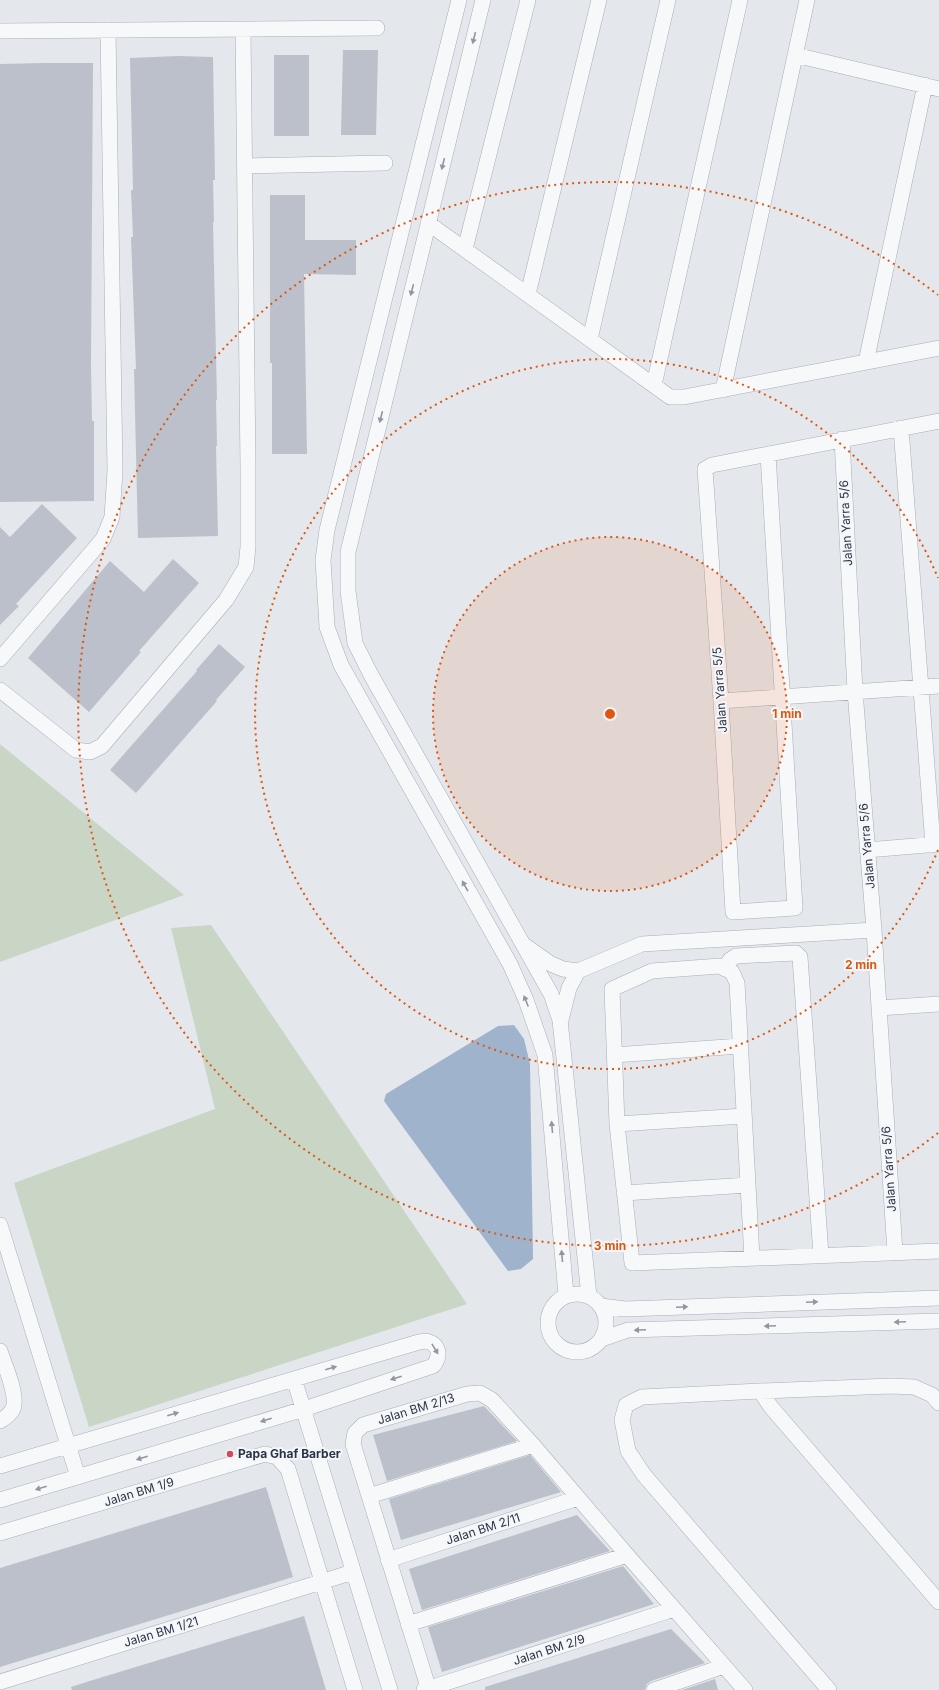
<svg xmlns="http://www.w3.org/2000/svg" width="939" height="1690" font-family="Inter,sans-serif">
  <rect width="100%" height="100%" fill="#e4e7ec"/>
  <path fill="#c9d6c5" d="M0,744L184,895L0,962Z
    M211,925L467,1304L89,1427L14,1183L215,1109L171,928Z"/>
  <path fill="#9fb4cc" d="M514,1025L524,1039L530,1064L533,1259L521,1269L508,1271L384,1101L386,1094L498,1026Z"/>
  <path fill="#bbc0ca" d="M343,50H378L376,135H341Z
    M274,55H309V136H274Z
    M178,56L213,57L215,180H213L214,222H213L217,400H216L217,446H216L218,536L138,538L134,369H136L131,237H133L131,190H133L130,58Z
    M44,63H93L91,364L92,421H94V501L0,502V64Z
    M270,195H305V240H356V275L304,274L307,454H272V363H270Z
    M42,504L77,538L16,604L19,606L0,625V527L10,537Z
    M173,559L199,583L139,651L141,652L89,712L28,658L110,561L144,592Z
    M219,644L245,667L216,700L217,701L136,793L110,770L197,671L196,670Z
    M484,1406L517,1441L387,1481L373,1435Z
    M530,1455L561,1492L401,1540L389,1499Z
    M266,1487L293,1577L0,1667V1568Z
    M577,1515L610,1551L422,1610L409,1569Z
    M623,1566L654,1604L442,1672L428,1627Z
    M304,1616L326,1690H72L71,1687L93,1680Z
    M671,1629L705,1663L651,1681L647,1684L645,1690H485V1687Z
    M715,1679L718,1690H682Z"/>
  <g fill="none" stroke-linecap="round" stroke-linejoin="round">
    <defs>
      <path id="minor" d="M459,0L327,530L323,560L327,627L341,665L510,964L526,1000L545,1055L566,1295
        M483,0L348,552V591L355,643L371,675L551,994L560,1020L589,1296
        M0,31L377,28
        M795,55L939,89
        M245,166L385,163
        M428,223L670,397H684L939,348
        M465,249L528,0
        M528,294L599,0
        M590,339L668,0
        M866,362L925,85
        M654,385L740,0
        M723,390L807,0
        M901,428L933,845
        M842,439L855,691L874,930L895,1252
        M768,454L795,908L733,912L721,701L705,469L712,465L939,421
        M0,659L103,539L112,517L115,471L108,30
        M0,690L76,750L90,752L102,746L226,600L246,567L248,547V466L243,30
        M721,701L939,686
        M867,850L939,844
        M527,947L551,964L563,969L578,971L642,944L874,930
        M725,969L730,960L736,956L796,953L800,957L821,1255
        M879,1008L939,1004
        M561,1020L569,988L578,971
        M614,1055L740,1046
        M617,1124L744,1116
        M624,1193L748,1185
        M0,1225L78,1477
        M752,1258L737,983L732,972L720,966L652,971L612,989L617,1124L632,1263L939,1251
        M548 1323a29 29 0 1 1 58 0a29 29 0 1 1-58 0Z
        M601,1306L625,1309L939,1298
        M602,1339L628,1330L939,1321
        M0,1351C5,1366 16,1390 14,1405C13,1413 6,1417 0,1421
        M294,1379L390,1690
        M760,1391L891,1386L914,1387L932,1395L939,1403
        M0,1466L419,1342C436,1338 444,1353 433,1366L304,1409L0,1500
        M369,1496L533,1445
        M0,1533L265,1454L277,1457L288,1469L355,1690
        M388,1560L578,1498
        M408,1624L627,1555
        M0,1682L353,1572
        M424,1690L674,1609
        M429,1690L353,1444L355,1433L363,1425L467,1394L480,1393L492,1400L533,1445L627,1555L745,1690
        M654,1690L724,1666
        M829,1690L644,1475L628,1451L622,1420L626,1405L642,1397L760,1391L771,1407L939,1602"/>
    </defs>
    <use href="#minor" stroke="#a9aeb7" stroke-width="16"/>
    <use href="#minor" stroke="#f7f8fa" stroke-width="15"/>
  </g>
  <defs><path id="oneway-solid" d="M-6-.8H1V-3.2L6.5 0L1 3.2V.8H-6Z"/></defs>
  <g fill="#9196a0">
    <use href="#oneway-solid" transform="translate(474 38) rotate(104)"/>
    <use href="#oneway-solid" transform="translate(443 164) rotate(104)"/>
    <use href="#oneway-solid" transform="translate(412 290) rotate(104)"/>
    <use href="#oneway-solid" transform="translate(381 417) rotate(104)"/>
    <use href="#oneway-solid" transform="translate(465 886) rotate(-119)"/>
    <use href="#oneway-solid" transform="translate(526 1001) rotate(-112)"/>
    <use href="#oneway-solid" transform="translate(552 1127) rotate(-95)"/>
    <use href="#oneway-solid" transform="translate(562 1256) rotate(-95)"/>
    <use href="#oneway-solid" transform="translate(812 1302) rotate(-2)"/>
    <use href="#oneway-solid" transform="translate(682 1307) rotate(-2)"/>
    <use href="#oneway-solid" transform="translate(900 1322) rotate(178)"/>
    <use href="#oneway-solid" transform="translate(770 1326) rotate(178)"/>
    <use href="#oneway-solid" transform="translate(640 1330) rotate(178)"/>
    <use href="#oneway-solid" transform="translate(435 1349) rotate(59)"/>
    <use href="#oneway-solid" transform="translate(331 1368) rotate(-16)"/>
    <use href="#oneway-solid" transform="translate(396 1378) rotate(162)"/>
    <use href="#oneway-solid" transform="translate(173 1414) rotate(-16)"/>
    <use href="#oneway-solid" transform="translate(266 1420) rotate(163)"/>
    <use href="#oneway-solid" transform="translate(142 1458) rotate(163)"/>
    <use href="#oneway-solid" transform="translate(41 1488) rotate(163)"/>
  </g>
  <circle cx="610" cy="714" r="177" fill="#df570f" fill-opacity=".12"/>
  <g fill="none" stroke="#df570f" stroke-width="2" stroke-dasharray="2 4">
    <circle cx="610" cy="714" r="177"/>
    <path d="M938 850A355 355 0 1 1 938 578"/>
    <path d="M938 1133A532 532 0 1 1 938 295"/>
  </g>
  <circle fill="#d1495b" stroke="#f4f6f9" stroke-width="1.5" cx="230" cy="1454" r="4"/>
  <g text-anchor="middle" stroke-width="4" stroke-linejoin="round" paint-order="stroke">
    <g font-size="12" fill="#2b3445" stroke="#f4f6f9">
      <text transform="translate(846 523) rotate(-93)" y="4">Jalan Yarra 5/6</text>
      <text transform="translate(720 690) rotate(-94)" y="4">Jalan Yarra 5/5</text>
      <text transform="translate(867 846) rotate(-95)" y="4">Jalan Yarra 5/6</text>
      <text transform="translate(889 1169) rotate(-94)" y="4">Jalan Yarra 5/6</text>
      <text transform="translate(416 1409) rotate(-17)" y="4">Jalan BM 2/13</text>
      <text transform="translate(139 1492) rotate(-17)" y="4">Jalan BM 1/9</text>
      <text transform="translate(483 1529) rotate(-18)" y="4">Jalan BM 2/11</text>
      <text transform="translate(161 1632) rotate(-17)" y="4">Jalan BM 1/21</text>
      <text transform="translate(549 1650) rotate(-18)" y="4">Jalan BM 2/9</text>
    </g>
    <g font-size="12" font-weight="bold" fill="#2b3445" stroke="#f4f6f9" text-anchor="start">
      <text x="238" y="1458">Papa Ghaf Barber</text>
    </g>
  </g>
  <circle cx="610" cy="714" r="6" fill="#df570f" stroke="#f4f6f9" stroke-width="2"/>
  <g font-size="12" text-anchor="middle" font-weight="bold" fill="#df570f" stroke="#f4f6f9" stroke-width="4" stroke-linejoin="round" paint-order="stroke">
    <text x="787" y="718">1 min</text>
    <text x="861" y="969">2 min</text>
    <text x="610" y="1250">3 min</text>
  </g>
</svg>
